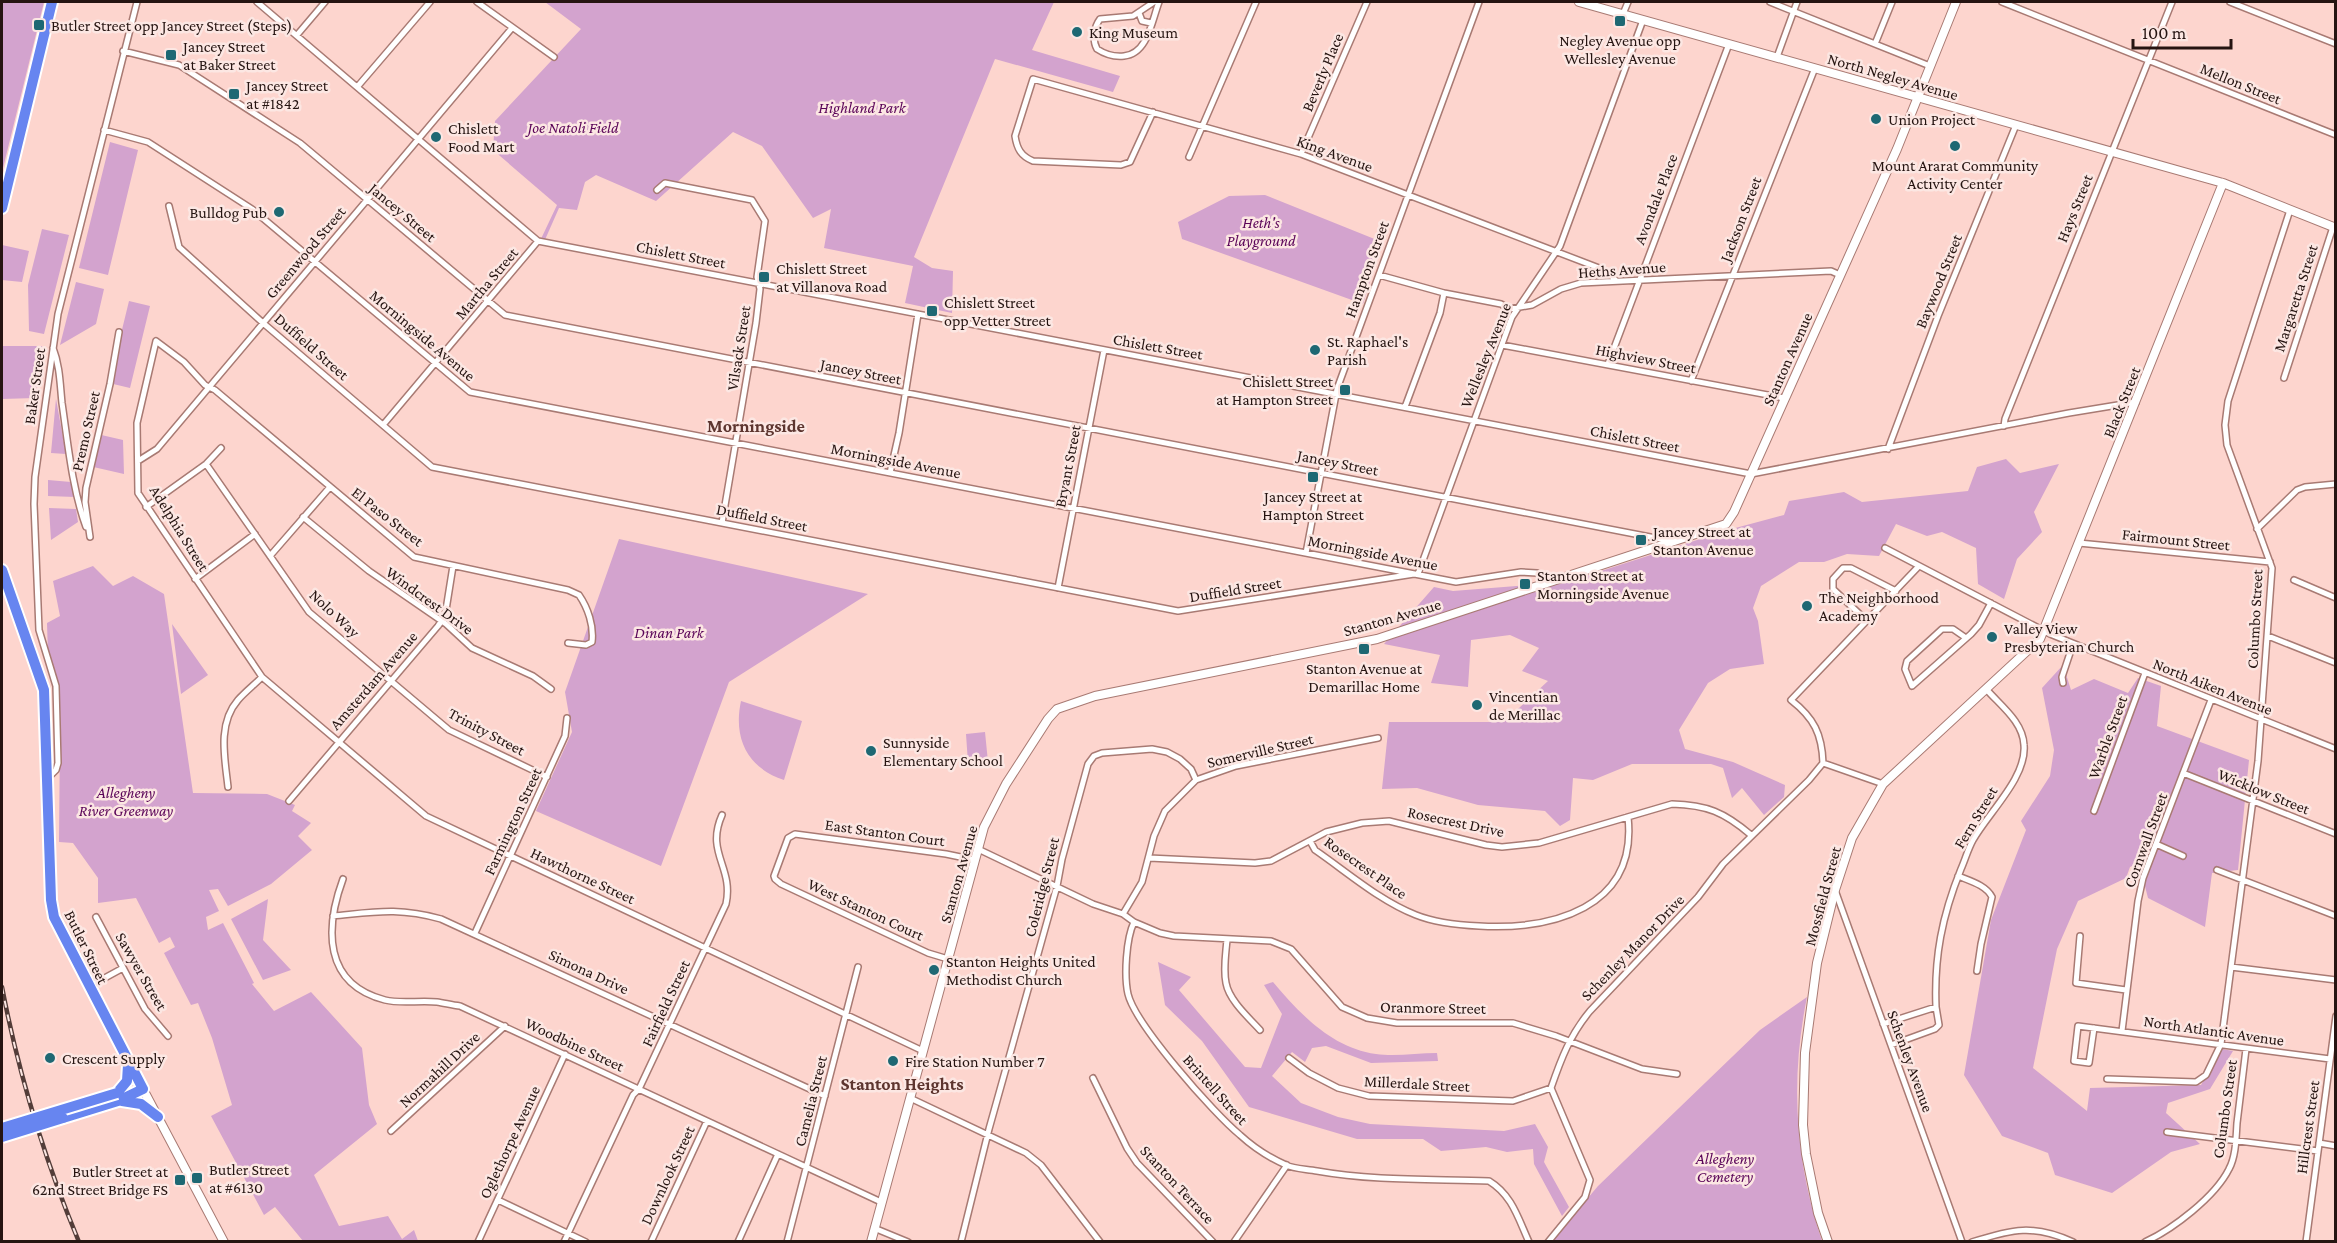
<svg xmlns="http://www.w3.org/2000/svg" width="2337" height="1243" font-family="'Crimson Pro',serif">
  <rect width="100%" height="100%" fill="#fdd5ce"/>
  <path fill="#d3a3ce" d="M2,2H44L2,172Z
    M545,2H1054L1032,50L1120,76L1113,92L995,59L914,257L932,268L953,271L952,313L905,303L913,266L824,248L831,209L813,218L762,146L733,132L656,201L596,175L585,182L577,210L559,208L544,242L540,241L557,205L493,150L495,121L581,29Z
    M110,142L138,150L108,275L79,268Z
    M1265,195L1382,242L1363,304L1182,239L1178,222L1229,196Z
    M42,229L69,235L44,334L29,331L28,285Z
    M2,245L29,251L22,282L2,280Z
    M76,282L104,289L96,324L60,345Z
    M129,301L150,306L130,388L109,383Z
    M2,346H42L35,398L2,399Z
    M56,399L66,454L51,453Z
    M97,434L123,440L124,474L89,466Z
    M2006,459L2020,473L2059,464L2034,512L2042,532L2017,559L2004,599L1978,584L1976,548L1942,532L1927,536L1896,524L1879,556L1847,554L1824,562H1799L1761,586L1753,608L1758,621L1764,664L1730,669L1708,683L1679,730L1685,749L1733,762L1785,785L1784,797L1764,815L1742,788L1732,798L1723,768L1711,764H1632L1593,780L1573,778L1570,820L1560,826L1545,811L1478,805L1417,788L1382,789L1389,722H1504L1548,681L1522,671L1539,648L1510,635L1471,640L1468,687L1431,683L1440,655L1384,644L1434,587L1453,591L1567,582L1728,530L1784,515L1789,501L1844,492L1862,502L1968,491L1977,467Z
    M48,480L71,482L75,497L48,496Z
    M49,508L76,509L78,522L51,540Z
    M619,539L868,594L729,682L661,866L536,811L572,732L565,692Z
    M93,566L113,586L133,576L164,594L193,793L267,794L295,805L292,811L311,823L298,836L312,850L271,884L228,906L218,889L209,890L219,911L206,917L208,930L223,923L254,983L252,984L274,1011L311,992L362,1048L369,1105L377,1124L314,1175L339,1226L388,1216L402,1239L414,1230L418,1241H303L275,1207L264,1215L211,1116L232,1105L212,1038L198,1003L191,1005L164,953L175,947L170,937L159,943L136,898L98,903V878L73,843L59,842L60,734L57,679L48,655L47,623L60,616L53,581Z
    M172,624L208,675L181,694Z
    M2063,665L2071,690L2094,679L2128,693L2138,678L2161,686L2157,726L2249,760L2238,870L2212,873L2205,927L2148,898L2139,863L2130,867L2126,878L2078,901L2057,949L2033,1068L2087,1111L2090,1088L2201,1085L2222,1049L2233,1051L2210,1089L2168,1103L2166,1113L2200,1144L2171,1152L2112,1193L2055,1175L2048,1153L2002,1136L1964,1075L1991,920L2026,830L2021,821L2050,776L2054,750L2042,688Z
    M741,701L802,721L784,780C747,768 733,738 741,701Z
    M985,732L988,762L968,763L966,734Z
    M268,899L263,940L291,970L263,980L231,919Z
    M1158,962L1191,977L1179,990L1245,1067L1261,1068L1282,1014L1264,985L1273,982C1300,1014 1332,1048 1376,1054C1395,1057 1417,1053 1437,1053L1438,1061L1371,1063L1326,1046L1312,1048L1305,1062L1292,1052L1272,1076L1301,1103L1338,1117L1370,1124L1504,1131L1535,1124L1548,1147L1544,1162L1569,1207L1562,1216L1534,1164L1533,1149L1507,1152L1486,1147L1441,1151L1423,1139H1357L1249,1107L1202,1041L1165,1005Z
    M1807,997C1790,1080 1795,1161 1822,1241L1551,1242L1598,1186L1760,1030Z"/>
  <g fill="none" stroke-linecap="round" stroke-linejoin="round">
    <defs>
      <path id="street" d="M257,2L538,241L1751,474L2069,413L2136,402
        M477,2L554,57
        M1154,2L1133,16L1100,19C1094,27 1092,40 1097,49C1106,55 1114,57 1124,56C1148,54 1152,20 1159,2
        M1770,2L1930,66
        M2002,2L2336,135
        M2230,2L2336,44
        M1139,13L1142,21L1151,23
        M1623,14L1628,2
        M297,35L325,2
        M1875,44L1892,2
        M123,51L179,65L300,143L505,315L1671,541
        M1777,57L1797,2
        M358,86L430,2
        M1153,112L1130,162L1121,165L1033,161C1021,156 1017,149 1015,136L1033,79L1301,154L1599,268L1610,274L1616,281
        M104,130L148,142L252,209L470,392L1456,582L1521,572L1537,573L1547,582
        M1301,154L1367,2
        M1189,157L1256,2
        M657,190L665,183L752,200L765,221L757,277L760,289L756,323L722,523
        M169,206L179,247L263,323L432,467L1178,611L1414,574
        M1379,275L1444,293L1501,304L1509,309L1532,305L1561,289L1581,283L1831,271L1840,275
        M1502,345L1784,398
        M53,348C60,366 60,384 62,403C68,444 72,488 86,527
        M1608,364L1729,44
        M2284,378L2333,227
        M1691,381L1815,68
        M1405,407L1440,313L1444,293
        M383,425L538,241
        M2004,426L2005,419L2172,2
        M1888,449L1938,316L2016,125
        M138,461L157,449L512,28
        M206,464L309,612L449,730L547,777
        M890,473L899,433L918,314
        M146,507L206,464L221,448
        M303,517L369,571L446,624L472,648L533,676L551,689
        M2257,529L2297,490L2305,487L2336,484
        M90,537L85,502L86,488L110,384L119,332
        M2079,543L2270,562
        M1885,548L2050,634L2336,749
        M1306,553L1337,389L1479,2
        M270,556L330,487
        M1418,574L1512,317L1560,246L1643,20
        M195,579L255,534
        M2294,580L2336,598
        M1058,588L1104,350
        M1867,621L1833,589V579L1843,568H1851L1896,591
        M2268,636L2336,663
        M1966,638L1953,629H1942L1907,661L1905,669L1912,686L1971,634L1979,625L1991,603
        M568,643L586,645L592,642C594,626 588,608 579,595L568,590L414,557L215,390L205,385L184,362L156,341L137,423L138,493L262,677L426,816L923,1051
        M2063,683L2062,677L2073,644
        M1823,763L1883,784
        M2183,773L2336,834
        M48,778L56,770L58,763L56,686L39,630L34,504L35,477L58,314L137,2
        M228,787C225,759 217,724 238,700C245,692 254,685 262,677
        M289,801L438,626L445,616L453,566
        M2094,811L2145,673
        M1310,841L1315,850C1347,872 1380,901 1416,915C1436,923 1457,925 1479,926C1551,930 1638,909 1628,817
        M2156,844L2183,856
        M978,849L1093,904L1123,914L1134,922L1160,933L1174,936L1271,941L1291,949L1342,1007L1367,1018L1397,1023H1513L1556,1036L1642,1069L1677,1074
        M1149,858L1255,863L1271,861L1326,832L1362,823L1389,821L1486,845L1502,847L1539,843L1672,804C1707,805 1724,812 1751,835
        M2217,870L2336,916
        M1958,876C1970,881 1986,885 1992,897L1981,944L1977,971
        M343,879C325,928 323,984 385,1000C401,1004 420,1000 437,1002C444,1003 452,1005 460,1006L881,1202
        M1835,890L1962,1242
        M1123,914L1142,882L1154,836L1165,811L1196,780L1236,766L1378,738
        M333,916C375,912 398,907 441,919L825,1096
        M96,917L145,1009L168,1036
        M1134,922C1126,939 1124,976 1128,994C1135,1024 1214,1114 1240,1135C1252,1146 1270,1158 1286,1165C1294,1169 1307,1169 1317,1171C1373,1181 1432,1179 1489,1181C1512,1195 1518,1218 1529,1242
        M475,933L565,736L567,718
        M2080,936L2076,983L2126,990
        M1227,939C1226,953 1223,969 1226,983C1229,1000 1248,1017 1260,1030
        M948,959L928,953L781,884L775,879L774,876L788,838L795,834L946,854L975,860
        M2231,967L2336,980
        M90,986L123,968
        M1936,1007C1934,957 1942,916 1961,869C1965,860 1968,849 1973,840C1989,812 2027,777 2024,745C2023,722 2001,706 1987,690
        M1883,1024L1936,1007L1939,1025L1935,1029L1891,1045
        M2094,1028L2089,1063L2074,1061L2078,1026L2330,1059
        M2122,1031L2138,901L2143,878L2211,700
        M1289,1058L1309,1073L1338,1088L1369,1096L1513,1101L1551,1088
        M1093,1078L1127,1148L1137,1163L1213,1242
        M2107,1079L2196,1082L2206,1075L2221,1044L2258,761L2272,568L2227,445L2225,425L2228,401L2290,210
        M910,1098L1026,1153L1041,1165L1100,1242
        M391,1131L505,1026
        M2167,1132L2318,1151
        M2319,1143L2336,1146
        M498,1200L586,1242
        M874,1228L908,1242
        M478,1242L565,1054
        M564,1242L633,1095L639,1089L726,904C734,867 705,853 722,815
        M651,1242L707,1121
        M738,1242L778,1154
        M787,1242L858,967
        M961,1242L989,1129L1057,886L1062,859L1088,764L1094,756L1102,753L1152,749L1167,752L1180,759L1191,769L1196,780
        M1234,1242L1287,1165
        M1548,1242L1585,1197L1590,1180L1551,1088C1561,1059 1570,1035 1590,1011L1698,897L1723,864L1809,780L1823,763C1822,734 1814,718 1791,700L1919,566
        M1972,1242C2012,1229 2034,1224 2073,1242
        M2145,1242C2173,1229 2215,1197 2229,1169C2236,1156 2236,1138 2237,1123C2240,1098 2243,1074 2246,1049
        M2306,1242L2336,1016"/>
      <path id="secondary" d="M1579,2L2223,183L2336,228
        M143,1089L224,1242
        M871,1242L984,827L1006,784L1048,719L1057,709L1095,696L1377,639L1726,524L1734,512L1897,149L1956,2
        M1828,1242L1818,1213L1806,1154L1803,1125L1805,1053L1817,963L1835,890L1852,838L1883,784L2040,639L2223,183"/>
      <path id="highway" d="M2,208L52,2
        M2,570L44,690L51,900L54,917L143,1089
        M117,1093L127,1081L128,1065
        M122,1101L141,1104L158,1117
        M63,1118L118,1101L143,1089"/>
    </defs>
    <use href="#street" stroke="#a87a73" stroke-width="8"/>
    <use href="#secondary" stroke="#a87a73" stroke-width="10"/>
    <use href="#highway" stroke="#fff" stroke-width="14"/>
    <use href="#street" stroke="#fff" stroke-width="5"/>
    <use href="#secondary" stroke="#fff" stroke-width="8"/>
    <use href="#highway" stroke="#6785f0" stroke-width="10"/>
    <defs>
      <path id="rail" d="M2,987C19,1076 44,1158 79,1242"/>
    </defs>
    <use href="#rail" stroke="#533d39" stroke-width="4.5"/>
    <use href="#rail" stroke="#fce7e3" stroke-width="2" stroke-dasharray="7" stroke-linecap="butt"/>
    <defs>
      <path id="highway-bridge" d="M2,1128L117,1093
        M2,1137L63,1118"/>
    </defs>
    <use href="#highway-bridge" stroke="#fff" stroke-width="14" stroke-linecap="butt"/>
    <use href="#highway-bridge" stroke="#6785f0" stroke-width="10"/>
  </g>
  <g fill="#1e6873" stroke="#fce7e3" stroke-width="2">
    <rect x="1614" y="15" width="12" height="12" rx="3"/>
    <rect x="33" y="19" width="12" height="12" rx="3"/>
    <circle cx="1077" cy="32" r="6"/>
    <rect x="165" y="49" width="12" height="12" rx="3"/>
    <rect x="228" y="88" width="12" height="12" rx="3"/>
    <circle cx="1876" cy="119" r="6"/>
    <circle cx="436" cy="137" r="6"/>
    <circle cx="1955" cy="146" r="6"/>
    <circle cx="279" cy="212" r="6"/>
    <rect x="758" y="271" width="12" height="12" rx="3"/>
    <rect x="926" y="305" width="12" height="12" rx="3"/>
    <circle cx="1315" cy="350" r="6"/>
    <rect x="1339" y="384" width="12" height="12" rx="3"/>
    <rect x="1307" y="471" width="12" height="12" rx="3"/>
    <rect x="1635" y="534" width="12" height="12" rx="3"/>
    <rect x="1519" y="578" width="12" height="12" rx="3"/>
    <circle cx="1807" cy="606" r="6"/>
    <circle cx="1992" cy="637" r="6"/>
    <rect x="1358" y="643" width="12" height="12" rx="3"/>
    <circle cx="1477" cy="705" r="6"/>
    <circle cx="871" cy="751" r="6"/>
    <circle cx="934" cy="970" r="6"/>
    <circle cx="50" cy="1058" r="6"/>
    <circle cx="893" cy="1061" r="6"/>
    <rect x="191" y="1172" width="12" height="12" rx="3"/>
    <rect x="174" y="1174" width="12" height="12" rx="3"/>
  </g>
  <g text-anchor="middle" stroke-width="5" stroke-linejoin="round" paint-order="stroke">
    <g font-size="16" fill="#251411" stroke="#fce7e3" text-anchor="start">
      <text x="51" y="31">Butler Street opp Jancey Street (Steps)</text>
      <text x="1089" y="38">King Museum</text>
      <text x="1620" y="46" text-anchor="middle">Negley Avenue opp<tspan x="1620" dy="18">Wellesley Avenue</tspan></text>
      <text x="183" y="52">Jancey Street<tspan x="183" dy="18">at Baker Street</tspan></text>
      <text x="246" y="91">Jancey Street<tspan x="246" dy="18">at #1842</tspan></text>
      <text x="1888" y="125">Union Project</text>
      <text x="448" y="134">Chislett<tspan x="448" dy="18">Food Mart</tspan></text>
      <text x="1955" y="171" text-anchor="middle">Mount Ararat Community<tspan x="1955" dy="18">Activity Center</tspan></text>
      <text x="267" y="218" text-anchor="end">Bulldog Pub</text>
      <text x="776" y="274">Chislett Street<tspan x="776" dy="18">at Villanova Road</tspan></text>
      <text x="944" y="308">Chislett Street<tspan x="944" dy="18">opp Vetter Street</tspan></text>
      <text x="1327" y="347">St. Raphael's<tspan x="1327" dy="18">Parish</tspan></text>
      <text x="1333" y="387" text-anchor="end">Chislett Street<tspan x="1333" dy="18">at Hampton Street</tspan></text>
      <text x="1313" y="502" text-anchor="middle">Jancey Street at<tspan x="1313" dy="18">Hampton Street</tspan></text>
      <text x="1653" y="537">Jancey Street at<tspan x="1653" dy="18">Stanton Avenue</tspan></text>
      <text x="1537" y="581">Stanton Street at<tspan x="1537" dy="18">Morningside Avenue</tspan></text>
      <text x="1819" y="603">The Neighborhood<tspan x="1819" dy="18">Academy</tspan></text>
      <text x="2004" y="634">Valley View<tspan x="2004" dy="18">Presbyterian Church</tspan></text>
      <text x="1364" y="674" text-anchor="middle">Stanton Avenue at<tspan x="1364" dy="18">Demarillac Home</tspan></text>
      <text x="1489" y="702">Vincentian<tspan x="1489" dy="18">de Merillac</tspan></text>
      <text x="883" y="748">Sunnyside<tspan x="883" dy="18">Elementary School</tspan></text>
      <text x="946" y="967">Stanton Heights United<tspan x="946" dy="18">Methodist Church</tspan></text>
      <text x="62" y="1064">Crescent Supply</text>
      <text x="905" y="1067">Fire Station Number 7</text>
      <text x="209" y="1175">Butler Street<tspan x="209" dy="18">at #6130</tspan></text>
      <text x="168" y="1177" text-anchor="end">Butler Street at<tspan x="168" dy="18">62nd Street Bridge FS</tspan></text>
    </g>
    <g font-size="16" fill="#251411" stroke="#fce7e3">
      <text transform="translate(1322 72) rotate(-67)" y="6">Beverly Place</text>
      <text transform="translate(1893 76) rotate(16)" y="6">North Negley Avenue</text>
      <text transform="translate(2241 83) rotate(22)" y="6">Mellon Street</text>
      <text transform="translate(1335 153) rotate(20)" y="6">King Avenue</text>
      <text transform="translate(1655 199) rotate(-69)" y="6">Avondale Place</text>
      <text transform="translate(2074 208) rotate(-68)" y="6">Hays Street</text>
      <text transform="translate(403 212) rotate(40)" y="6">Jancey Street</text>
      <text transform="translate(1740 219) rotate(-69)" y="6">Jackson Street</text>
      <text transform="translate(305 252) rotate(-50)" y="6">Greenwood Street</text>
      <text transform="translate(681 254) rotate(11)" y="6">Chislett Street</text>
      <text transform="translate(1366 269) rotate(-70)" y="6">Hampton Street</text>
      <text transform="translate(1622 269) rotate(-4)" y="6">Heths Avenue</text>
      <text transform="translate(1938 281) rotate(-68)" y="6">Baywood Street</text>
      <text transform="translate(486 283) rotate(-50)" y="6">Martha Street</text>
      <text transform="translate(2295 298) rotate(-72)" y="6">Margaretta Street</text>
      <text transform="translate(423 335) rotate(40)" y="6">Morningside Avenue</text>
      <text transform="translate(312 346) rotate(41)" y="6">Duffield Street</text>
      <text transform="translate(1158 346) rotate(10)" y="6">Chislett Street</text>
      <text transform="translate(738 348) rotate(-81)" y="6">Vilsack Street</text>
      <text transform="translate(1485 355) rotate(-68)" y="6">Wellesley Avenue</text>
      <text transform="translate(1646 358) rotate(11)" y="6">Highview Street</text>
      <text transform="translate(1787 359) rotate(-66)" y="6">Stanton Avenue</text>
      <text transform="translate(861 371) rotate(11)" y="6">Jancey Street</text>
      <text transform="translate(34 386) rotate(-82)" y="6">Baker Street</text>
      <text transform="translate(2121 402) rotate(-68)" y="6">Black Street</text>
      <text transform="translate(85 431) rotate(-77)" y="6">Premo Street</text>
      <text transform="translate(1635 438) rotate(11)" y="6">Chislett Street</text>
      <text transform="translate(896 460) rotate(11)" y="6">Morningside Avenue</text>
      <text transform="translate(1338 462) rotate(11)" y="6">Jancey Street</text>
      <text transform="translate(1067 466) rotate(-79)" y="6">Bryant Street</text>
      <text transform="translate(388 516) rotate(38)" y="6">El Paso Street</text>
      <text transform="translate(762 517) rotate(11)" y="6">Duffield Street</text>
      <text transform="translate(180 528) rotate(58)" y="6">Adelphia Street</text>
      <text transform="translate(2176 539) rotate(6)" y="6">Fairmount Street</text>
      <text transform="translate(1373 552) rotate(11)" y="6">Morningside Avenue</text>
      <text transform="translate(1235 589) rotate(-9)" y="6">Duffield Street</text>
      <text transform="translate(430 600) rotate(36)" y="6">Windcrest Drive</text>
      <text transform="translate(335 613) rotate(43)" y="6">Nolo Way</text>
      <text transform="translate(1392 617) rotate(-16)" y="6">Stanton Avenue</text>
      <text transform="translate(2254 619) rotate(-87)" y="6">Columbo Street</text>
      <text transform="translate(373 680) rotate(-49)" y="6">Amsterdam Avenue</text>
      <text transform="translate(2213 686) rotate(22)" y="6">North Aiken Avenue</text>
      <text transform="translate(487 731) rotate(28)" y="6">Trinity Street</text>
      <text transform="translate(2107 737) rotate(-70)" y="6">Warble Street</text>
      <text transform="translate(1260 750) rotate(-13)" y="6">Somerville Street</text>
      <text transform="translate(2264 791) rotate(22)" y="6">Wicklow Street</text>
      <text transform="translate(1975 817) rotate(-59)" y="6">Fern Street</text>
      <text transform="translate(512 821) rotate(-65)" y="6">Farmington Street</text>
      <text transform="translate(1456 821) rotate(12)" y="6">Rosecrest Drive</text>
      <text transform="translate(885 832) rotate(8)" y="6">East Stanton Court</text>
      <text transform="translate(2145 840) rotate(-70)" y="6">Cornwall Street</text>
      <text transform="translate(1366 867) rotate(35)" y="6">Rosecrest Place</text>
      <text transform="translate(958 874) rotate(-74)" y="6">Stanton Avenue</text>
      <text transform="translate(583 875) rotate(25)" y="6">Hawthorne Street</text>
      <text transform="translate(1041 887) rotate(-76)" y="6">Coleridge Street</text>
      <text transform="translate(1822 896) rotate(-75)" y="6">Mossfield Street</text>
      <text transform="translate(866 909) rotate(25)" y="6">West Stanton Court</text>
      <text transform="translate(87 947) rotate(64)" y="6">Butler Street</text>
      <text transform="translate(1632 947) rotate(-46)" y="6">Schenley Manor Drive</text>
      <text transform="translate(142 971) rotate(60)" y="6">Sawyer Street</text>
      <text transform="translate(589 971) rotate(25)" y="6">Simona Drive</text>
      <text transform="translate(665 1003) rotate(-65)" y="6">Fairfield Street</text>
      <text transform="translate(1433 1007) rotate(1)" y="6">Oranmore Street</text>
      <text transform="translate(2214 1030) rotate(8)" y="6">North Atlantic Avenue</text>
      <text transform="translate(575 1044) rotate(25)" y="6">Woodbine Street</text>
      <text transform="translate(1911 1061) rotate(70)" y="6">Schenley Avenue</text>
      <text transform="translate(439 1069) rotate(-43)" y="6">Normahill Drive</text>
      <text transform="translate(1417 1083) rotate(3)" y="6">Millerdale Street</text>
      <text transform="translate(1216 1089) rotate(48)" y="6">Brintell Street</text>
      <text transform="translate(810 1101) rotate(-76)" y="6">Camelia Street</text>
      <text transform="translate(2224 1109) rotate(-82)" y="6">Columbo Street</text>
      <text transform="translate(2307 1127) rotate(-82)" y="6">Hillcrest Street</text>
      <text transform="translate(509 1142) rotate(-65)" y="6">Oglethorpe Avenue</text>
      <text transform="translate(667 1175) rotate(-65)" y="6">Downlook Street</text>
      <text transform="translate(1178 1184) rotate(47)" y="6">Stanton Terrace</text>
    </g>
    <g font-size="16" font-style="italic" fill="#5a0458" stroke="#fce7e3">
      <text x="862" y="113">Highland Park</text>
      <text x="573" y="133">Joe Natoli Field</text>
      <text x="1261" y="228">Heth's<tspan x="1261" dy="18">Playground</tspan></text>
      <text x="669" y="638">Dinan Park</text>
      <text x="126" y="798">Allegheny<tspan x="126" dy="18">River Greenway</tspan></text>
      <text x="1725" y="1164">Allegheny<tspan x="1725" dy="18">Cemetery</tspan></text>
    </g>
    <g font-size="18" font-weight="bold" fill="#5d352f" stroke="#fce7e3">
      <text x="756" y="432">Morningside</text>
      <text x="902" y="1090">Stanton Heights</text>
    </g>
  </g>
  <rect width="2337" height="1243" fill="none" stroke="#251411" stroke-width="6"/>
  <path d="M2133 39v9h98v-9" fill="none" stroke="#251411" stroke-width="3"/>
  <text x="2142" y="39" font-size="18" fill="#251411" stroke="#fce7e3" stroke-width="4.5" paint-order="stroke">100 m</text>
</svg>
